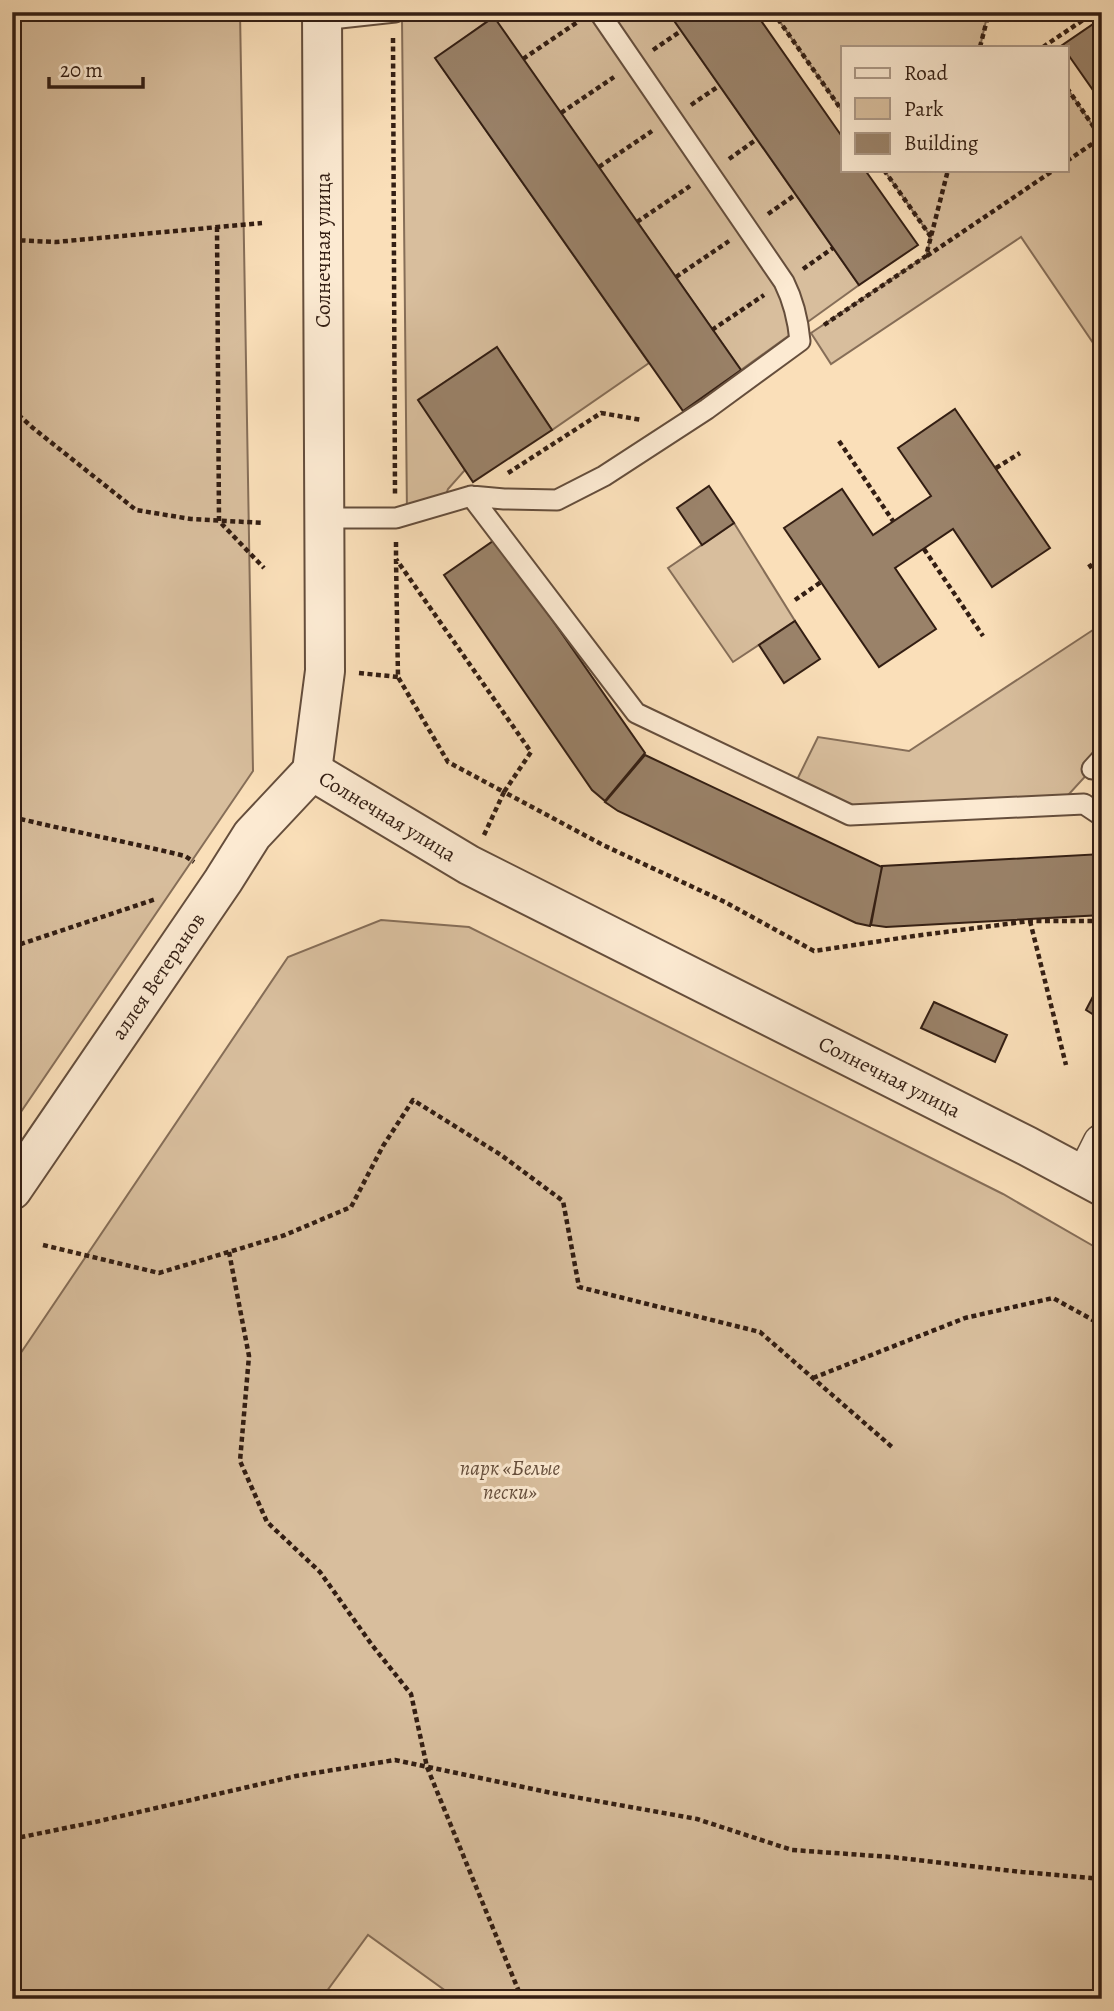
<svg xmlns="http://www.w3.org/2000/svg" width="1114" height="2011" font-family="Alegreya,serif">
  <rect width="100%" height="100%" fill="#fadfb9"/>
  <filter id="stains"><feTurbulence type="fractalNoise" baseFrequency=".00286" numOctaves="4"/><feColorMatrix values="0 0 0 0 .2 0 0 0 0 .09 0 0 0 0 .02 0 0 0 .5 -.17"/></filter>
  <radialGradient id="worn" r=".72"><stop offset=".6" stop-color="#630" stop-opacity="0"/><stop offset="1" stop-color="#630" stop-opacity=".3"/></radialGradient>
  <path fill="#d8be9d" stroke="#866e58" stroke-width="2" d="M12,12H240L253,771L12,1125Z
    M412,12H668L859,285L741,370L493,17L436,59L649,363L552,430L497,348L419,399L465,470L448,489L442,505L407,515L402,19Z
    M773,12H988L980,47H843V112Z
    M1067,88L1102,139V356L1021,237L831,364L811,333L926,256L931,237L884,170H1067Z
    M734,523L795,621L733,662L668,568Z
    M1102,624V758L1059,805L850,815L793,788L818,737L909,751Z
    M381,920L469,927L1003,1194L1102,1251V1999H457L368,1935L321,1999H12V1366L288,957Z"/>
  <path fill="#9a8269" stroke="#331e13" stroke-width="2" d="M668,12H755L843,138V170H865L918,245L859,285Z
    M494,17L741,370L683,411L435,58Z
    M1102,18V103L1067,53V47L1061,46Z
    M497,347L552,430L473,482L418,400Z
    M955,409L1050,548L992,587L953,529L895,568L936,629L879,667L784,528L842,489L873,535L931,496L898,448Z
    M709,486L734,523L702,545L677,508Z
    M496,539L645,753L605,801L592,790L444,575Z
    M795,621L820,659L784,683L759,645Z
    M645,755L882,867L870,926L856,923L618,811L605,802Z
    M1102,854V915L886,927L871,925L882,866Z
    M1102,979V1020L1086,1010Z
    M934,1002L1007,1035L995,1062L921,1028Z"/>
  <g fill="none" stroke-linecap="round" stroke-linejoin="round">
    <defs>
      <path id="service" d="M322,20L395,12
        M471,496L636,713L850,815L1084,804L1102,816
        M325,518H396L471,496L504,499L557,500L604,476L707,409L800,341C798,319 794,302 784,282L599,12
        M1092,769L1102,758"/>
      <path id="minor" d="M1085,1177L1102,1143"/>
      <g id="tertiary">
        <path id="s1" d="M312,771L469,865L1027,1146L1102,1186"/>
        <path d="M312,771L325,671L322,12"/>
        <path id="s2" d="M12,1190L223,881L252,835L312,771"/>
      </g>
    </defs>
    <use href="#service" stroke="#654e3c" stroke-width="23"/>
    <use href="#minor" stroke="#654e3c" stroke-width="40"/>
    <use href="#tertiary" stroke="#654e3c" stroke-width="42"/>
    <path stroke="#331e13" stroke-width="4.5" stroke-dasharray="5 3.5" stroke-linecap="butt" d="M773,12L843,112
      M393,38L395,494
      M980,47L989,12
      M1043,47L1095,12
      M653,50L681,31
      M523,59L579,21
      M1067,88L1102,139
      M691,105L719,86
      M561,113L614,77
      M729,159L757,139
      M1067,161L1101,138
      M599,167L652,131
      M884,170L931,237
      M768,214L795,195
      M637,222L690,186
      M217,227L219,521L264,568
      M12,240L56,242L262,223
      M927,256L1054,170
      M803,269L833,248
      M676,277L729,241
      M824,325L926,256L948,170
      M712,330L764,295
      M12,409L33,428L136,510L191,519L264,523
      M839,441L893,521
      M996,468L1020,453
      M508,473L601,413L642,420
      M396,542V559L398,677L448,762L504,792L531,752L396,559
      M924,549L983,636
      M1089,564L1102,583
      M795,600L821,582
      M359,673L398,677
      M12,817C70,831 128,842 185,856L194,862
      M484,835L504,792L603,845L725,902L814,951L914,936L1030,921H1102
      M1030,921L1066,1065
      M12,947L156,899
      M43,1245L159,1273L285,1235L351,1207L383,1146L413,1100L501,1155L563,1201L579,1287L760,1332L892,1447
      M229,1252L249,1356L240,1461L267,1522L320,1572L372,1645L411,1694L427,1767L522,1999
      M813,1378L965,1318L1053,1298L1102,1325
      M12,1839L95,1822L296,1776L395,1760L552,1793L697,1819L792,1850L891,1857L1022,1872L1102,1879"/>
    <use href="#service" stroke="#fcead2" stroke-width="19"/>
    <use href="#minor" stroke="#fcead2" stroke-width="37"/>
    <use href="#tertiary" stroke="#fcead2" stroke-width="38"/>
  </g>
  <g text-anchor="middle" stroke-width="6" stroke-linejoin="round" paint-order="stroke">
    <g font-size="21" fill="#331e13" stroke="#fcead2">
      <text transform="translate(323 250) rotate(-90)" y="7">Солнечная улица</text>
      <text dy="7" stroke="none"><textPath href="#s1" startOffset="88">Солнечная улица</textPath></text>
      <text dy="7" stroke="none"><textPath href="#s2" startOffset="259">аллея Ветеранов</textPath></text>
      <text dy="7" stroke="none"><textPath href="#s1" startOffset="654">Солнечная улица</textPath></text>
    </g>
    <g font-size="21" font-style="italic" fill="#654e3c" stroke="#fcead2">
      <text x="510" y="1475">парк «Белые<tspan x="510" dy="24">пески»</tspan></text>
    </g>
  </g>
  <rect width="1114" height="2011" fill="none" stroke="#fadfb9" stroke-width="42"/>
  <rect x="14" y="14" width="1086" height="1983" fill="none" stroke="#331e13" stroke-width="3.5"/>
  <rect x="21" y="21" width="1072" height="1969" fill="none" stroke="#331e13" stroke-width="2"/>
  <rect x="841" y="46" width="228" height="126" fill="#fcead2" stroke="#ac9886" stroke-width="2"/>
  <rect x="855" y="68" width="35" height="10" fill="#fcead2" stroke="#ac9886" stroke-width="2"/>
  <text x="904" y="80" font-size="21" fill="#331e13">Road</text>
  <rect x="855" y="98" width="35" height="21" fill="#d8be9d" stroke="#ac9886" stroke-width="2"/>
  <text x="904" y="116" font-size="21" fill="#331e13">Park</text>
  <rect x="855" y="133" width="35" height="21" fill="#9a8269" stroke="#ac9886" stroke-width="2"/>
  <text x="904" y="150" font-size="21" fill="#331e13">Building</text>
  <path d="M49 77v10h94v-10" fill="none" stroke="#331e13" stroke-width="3.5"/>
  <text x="60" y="77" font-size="21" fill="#331e13" stroke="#fcead2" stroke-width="5" paint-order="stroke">20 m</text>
  <rect width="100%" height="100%" filter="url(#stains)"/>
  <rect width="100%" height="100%" fill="url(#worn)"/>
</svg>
